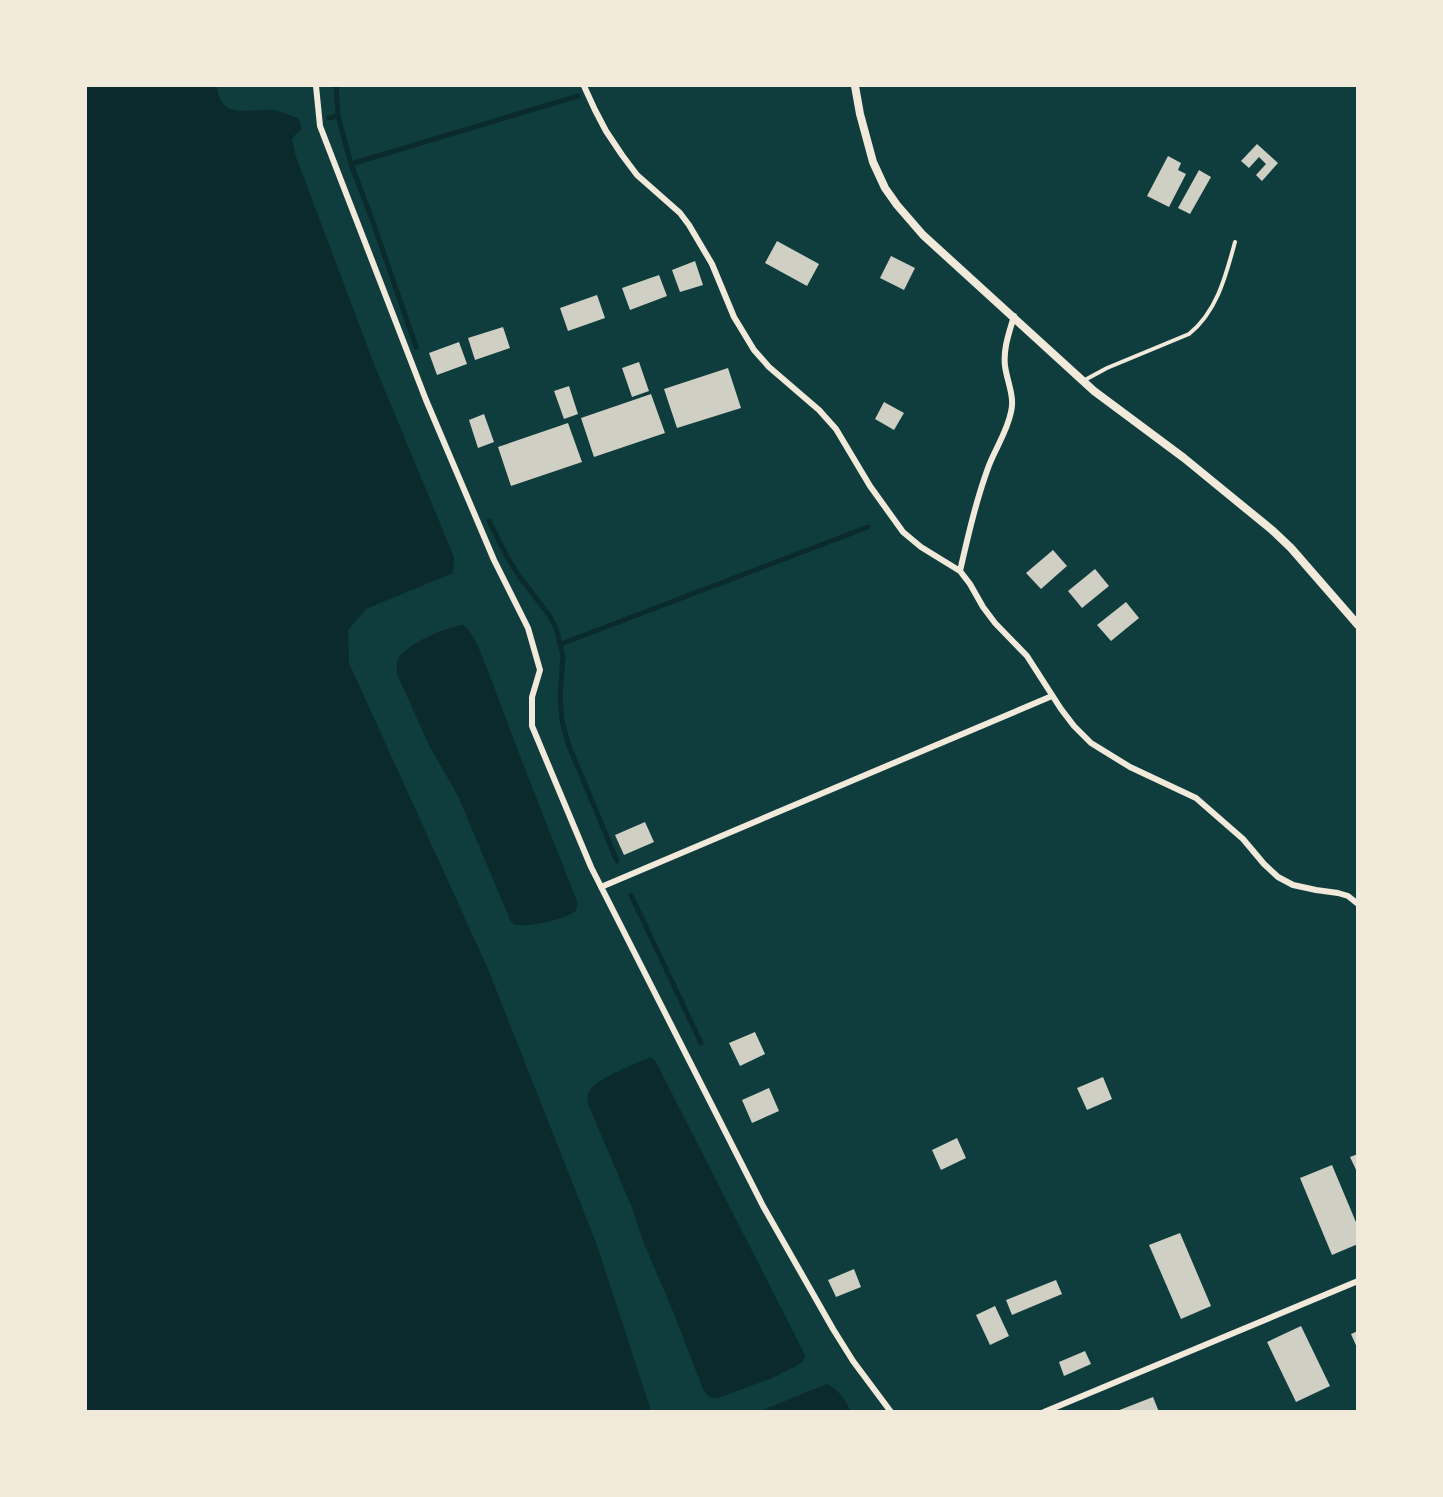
<svg xmlns="http://www.w3.org/2000/svg" width="1443" height="1497" font-family="'Asap Condensed',sans-serif">
  <rect width="100%" height="100%" fill="#0f3d3e"/>
  <path fill="#0a2a2b" d="M86,86H217C221,121 246,108 272,110C282,111 290,115 299,119L302,129L295,135L292,140L296,157L374,364L454,557L453,573L366,609L348,630L349,663L488,969L597,1245L651,1411H86Z
    M463,625C475,631 486,668 492,681C519,755 548,828 577,901V907L575,912C557,921 535,926 515,925L511,922L458,796L429,745L397,674C397,669 396,664 398,659C406,644 446,627 463,625Z
    M650,1057L653,1059L656,1062L805,1355L804,1359L800,1364L772,1378L718,1398C710,1398 707,1396 703,1389L672,1309L643,1241L632,1208L588,1104C587,1099 587,1094 590,1090C597,1078 636,1064 650,1057Z
    M827,1384C839,1389 845,1401 851,1411H760Z"/>
  <g fill="none" stroke-linecap="round" stroke-linejoin="round">
    <path stroke="#0a2a2b" stroke-width="5" d="M338,116L351,164L373,222L416,347
      M329,118L338,116L336,86
      M351,164L578,96
      M489,521L506,555L519,576L549,615L556,628L563,656L560,696L562,721L569,746L617,861
      M561,644L868,527
      M631,895L701,1043"/>
  </g>
  <path fill="#cfcfc3" d="M1257,144L1278,163L1262,181L1256,175L1266,164L1259,157L1249,168L1241,161Z
    M1168,156L1181,163L1178,170L1186,174L1169,207L1147,196Z
    M1199,170L1211,177L1190,214L1178,208Z
    M777,241L819,264L807,286L765,263Z
    M891,256L915,268L904,290L880,278Z
    M695,261L703,285L680,292L672,270Z
    M659,275L667,296L630,310L622,288Z
    M597,295L605,318L568,331L560,308Z
    M503,327L510,348L475,360L468,338Z
    M459,342L467,364L437,375L429,353Z
    M639,362L649,391L632,397L622,368Z
    M728,368L741,408L677,428L664,389Z
    M569,386L578,414L564,419L554,391Z
    M651,394L665,433L594,457L581,418Z
    M884,402L904,413L894,430L875,419Z
    M484,414L494,442L478,448L469,420Z
    M568,423L582,462L511,486L498,447Z
    M1053,550L1067,566L1041,589L1026,573Z
    M1095,569L1109,586L1082,608L1068,591Z
    M1126,602L1139,618L1111,641L1097,625Z
    M645,822L654,842L624,855L615,835Z
    M755,1032L765,1054L740,1066L729,1043Z
    M1103,1077L1112,1099L1087,1110L1077,1088Z
    M769,1088L779,1111L752,1123L742,1100Z
    M957,1138L966,1158L941,1170L932,1150Z
    M1358,1154V1174L1350,1157Z
    M1332,1165L1358,1227V1244L1332,1255L1300,1178Z
    M1180,1233L1211,1306L1181,1319L1149,1245Z
    M854,1269L861,1287L836,1297L828,1280Z
    M1056,1280L1062,1294L1012,1315L1006,1300Z
    M995,1306L1009,1336L990,1345L976,1315Z
    M1301,1326L1330,1386L1296,1402L1267,1342Z
    M1358,1331V1350L1351,1334Z
    M1085,1351L1091,1364L1064,1376L1059,1362Z
    M1153,1397L1159,1412H1117V1411Z"/>
  <g fill="none" stroke-linecap="round" stroke-linejoin="round">
    <path stroke="#f1e9da" stroke-width="4" d="M1083,381L1107,368L1189,334C1217,312 1226,275 1235,242"/>
    <path stroke="#f1e9da" stroke-width="6" d="M316,86L320,126L426,400L494,560L528,628L540,670L532,697V726L591,867L763,1206L833,1329L853,1361L891,1412
      M584,86L595,110L606,131L622,155L637,175L680,213L689,225L712,264L734,317L754,350L769,367L819,410L836,429L870,486L903,532L921,547L960,571L970,584L983,607L995,623L1027,656L1061,709L1074,726L1091,743L1130,767L1196,798L1243,839L1264,864L1278,877L1293,885L1316,890L1338,893L1348,896L1358,904
      M960,571C968,536 976,501 988,468C995,449 1007,432 1011,412C1015,397 1007,381 1005,366C1003,349 1009,333 1014,316
      M601,887L1052,696
      M1044,1412L1358,1281"/>
    <path stroke="#f1e9da" stroke-width="8" d="M855,86L860,114L873,162L885,188L897,205L923,235L1094,391L1184,458L1272,530L1291,548L1358,625"/>
  </g>
  <rect width="1443" height="1497" fill="none" stroke="#f1e9da" stroke-width="174"/>
</svg>
